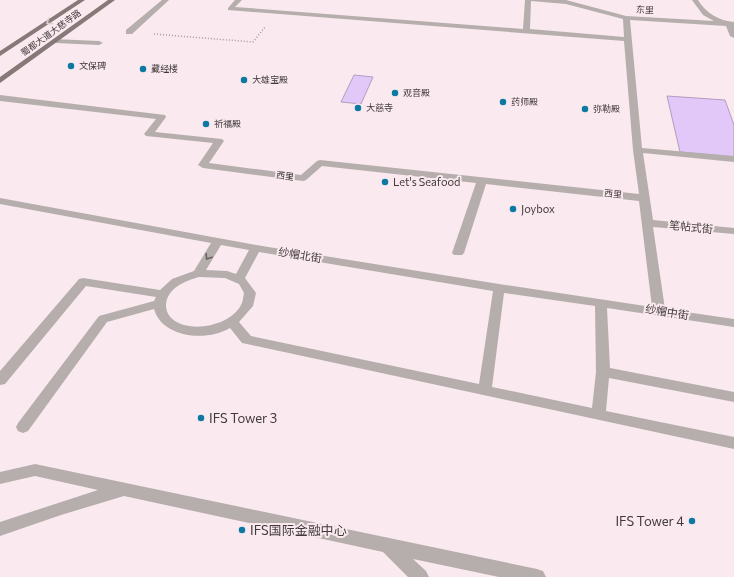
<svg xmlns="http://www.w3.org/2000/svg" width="734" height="577" font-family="Commissioner,'Noto Sans SC',sans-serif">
  <rect width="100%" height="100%" fill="#fae9ee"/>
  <path fill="#e2c8f9" stroke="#b29dc0" d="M354,75L373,77L361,104L341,102Z
    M667,96L725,100L734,125V157L680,152Z"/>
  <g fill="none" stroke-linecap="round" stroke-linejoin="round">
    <path stroke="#a6999d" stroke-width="1.5" stroke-dasharray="1 2" stroke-linecap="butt" d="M154,34L253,42L265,27"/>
    <path fill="#b6aead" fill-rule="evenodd" d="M162,0H169L132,34H126V30Z
      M235,0H242L235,7L523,29L525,0H566L626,16L714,21L703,15L692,0H698C706,13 719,21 734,22V38L730,36L726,26L630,20L642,148L734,156V162L643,153L653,220L734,228V234L653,227L665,309L734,319V327L607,308L610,368L734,392V402L609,378L606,411L734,437V449L247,344L242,343L230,328C207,342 162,338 154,309L107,322L28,431L23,433L18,431L16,427L18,423L99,316L154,301L156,297L86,286L5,384L0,385V371L79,279L83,278L160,290L172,279L194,271L211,243L0,204V198L256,245L499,284L652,307L639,201L486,184L464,253L462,255H454L452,253L476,183L322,166L306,180L303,181L203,168L198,165L213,143L146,136L144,134L156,119L0,101V95L165,115L166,117L155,132L222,139L224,141L209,163L301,175L317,161L320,160L639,194L633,150L624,41L228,10V8ZM531,1L566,4L623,19L624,37L530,29ZM221,245L249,250L236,274L227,271L206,270ZM259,252L493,291L479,384L251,336L239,322L253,306L256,293L245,278ZM199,277L225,278L239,284L244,293C243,297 243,302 241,305C231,325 193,333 175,321C169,317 166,312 166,305C167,288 185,281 199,277ZM504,293L595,306L596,372L592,408L492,387Z
      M53,39L99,41L103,43L99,45L56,43L52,41Z
      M35,464L537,569L543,571L546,577H499L413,559L426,571L429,577H408L383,552L124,496L61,515L0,536V522L98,490L35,476L0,484V472Z"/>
    <path fill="#867978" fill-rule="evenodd" d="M78,0H85L0,56V51Z
      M108,0H115L0,83V77Z"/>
  </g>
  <defs><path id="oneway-chevron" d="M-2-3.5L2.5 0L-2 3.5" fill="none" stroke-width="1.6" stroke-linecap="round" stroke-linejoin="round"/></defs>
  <use stroke="#ddcdd0" href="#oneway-chevron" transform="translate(49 22) rotate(146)"/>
  <use stroke="#6a6364" href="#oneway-chevron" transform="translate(208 257) rotate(122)"/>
  <g fill="#0c79a3" stroke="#fae9ee" stroke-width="1.5">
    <circle cx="71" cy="66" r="4"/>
    <circle cx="143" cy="69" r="4"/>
    <circle cx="244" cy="80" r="4"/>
    <circle cx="395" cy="93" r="4"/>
    <circle cx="503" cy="102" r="4"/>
    <circle cx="358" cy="108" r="4"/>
    <circle cx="585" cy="109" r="4"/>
    <circle cx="206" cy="124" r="4"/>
    <circle cx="385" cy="182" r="4"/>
    <circle cx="513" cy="209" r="4"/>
    <circle cx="201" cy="418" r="4"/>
    <circle cx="692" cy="521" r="4"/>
    <circle cx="242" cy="530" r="4"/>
  </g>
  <g text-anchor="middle" stroke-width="4" stroke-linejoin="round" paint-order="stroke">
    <g font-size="9" fill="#413a3c" stroke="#fae9ee">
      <text transform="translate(645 10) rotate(3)" y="3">东里</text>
      <text transform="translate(51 33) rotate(-36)" y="3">蜀都大道大慈寺路</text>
      <text transform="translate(285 176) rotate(8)" y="3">西里</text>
      <text transform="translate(613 194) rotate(6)" y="3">西里</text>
    </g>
    <g font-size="9" fill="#413a3c" stroke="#fae9ee" text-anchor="start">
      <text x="79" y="69">文保碑</text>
      <text x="151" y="72">藏经楼</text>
      <text x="252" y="83">大雄宝殿</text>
      <text x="403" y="96">观音殿</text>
      <text x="511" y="105">药师殿</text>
      <text x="366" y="111">大慈寺</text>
      <text x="593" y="112">弥勒殿</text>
      <text x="214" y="127">祈福殿</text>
    </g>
    <g font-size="11" fill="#413a3c" stroke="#fae9ee" text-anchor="start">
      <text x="393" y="186">Let's Seafood</text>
      <text x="521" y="213">Joybox</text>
    </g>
    <g font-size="11" fill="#413a3c" stroke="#fae9ee">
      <text transform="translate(691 227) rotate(6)" y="4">笔帖式街</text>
      <text transform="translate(300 255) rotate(9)" y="4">纱帽北街</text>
      <text transform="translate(667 312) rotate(9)" y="4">纱帽中街</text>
    </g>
    <g font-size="13" fill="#413a3c" stroke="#fae9ee" text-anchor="start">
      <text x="209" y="423">IFS Tower 3</text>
      <text x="684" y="526" text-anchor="end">IFS Tower 4</text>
      <text x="250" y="535">IFS国际金融中心</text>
    </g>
  </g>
</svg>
